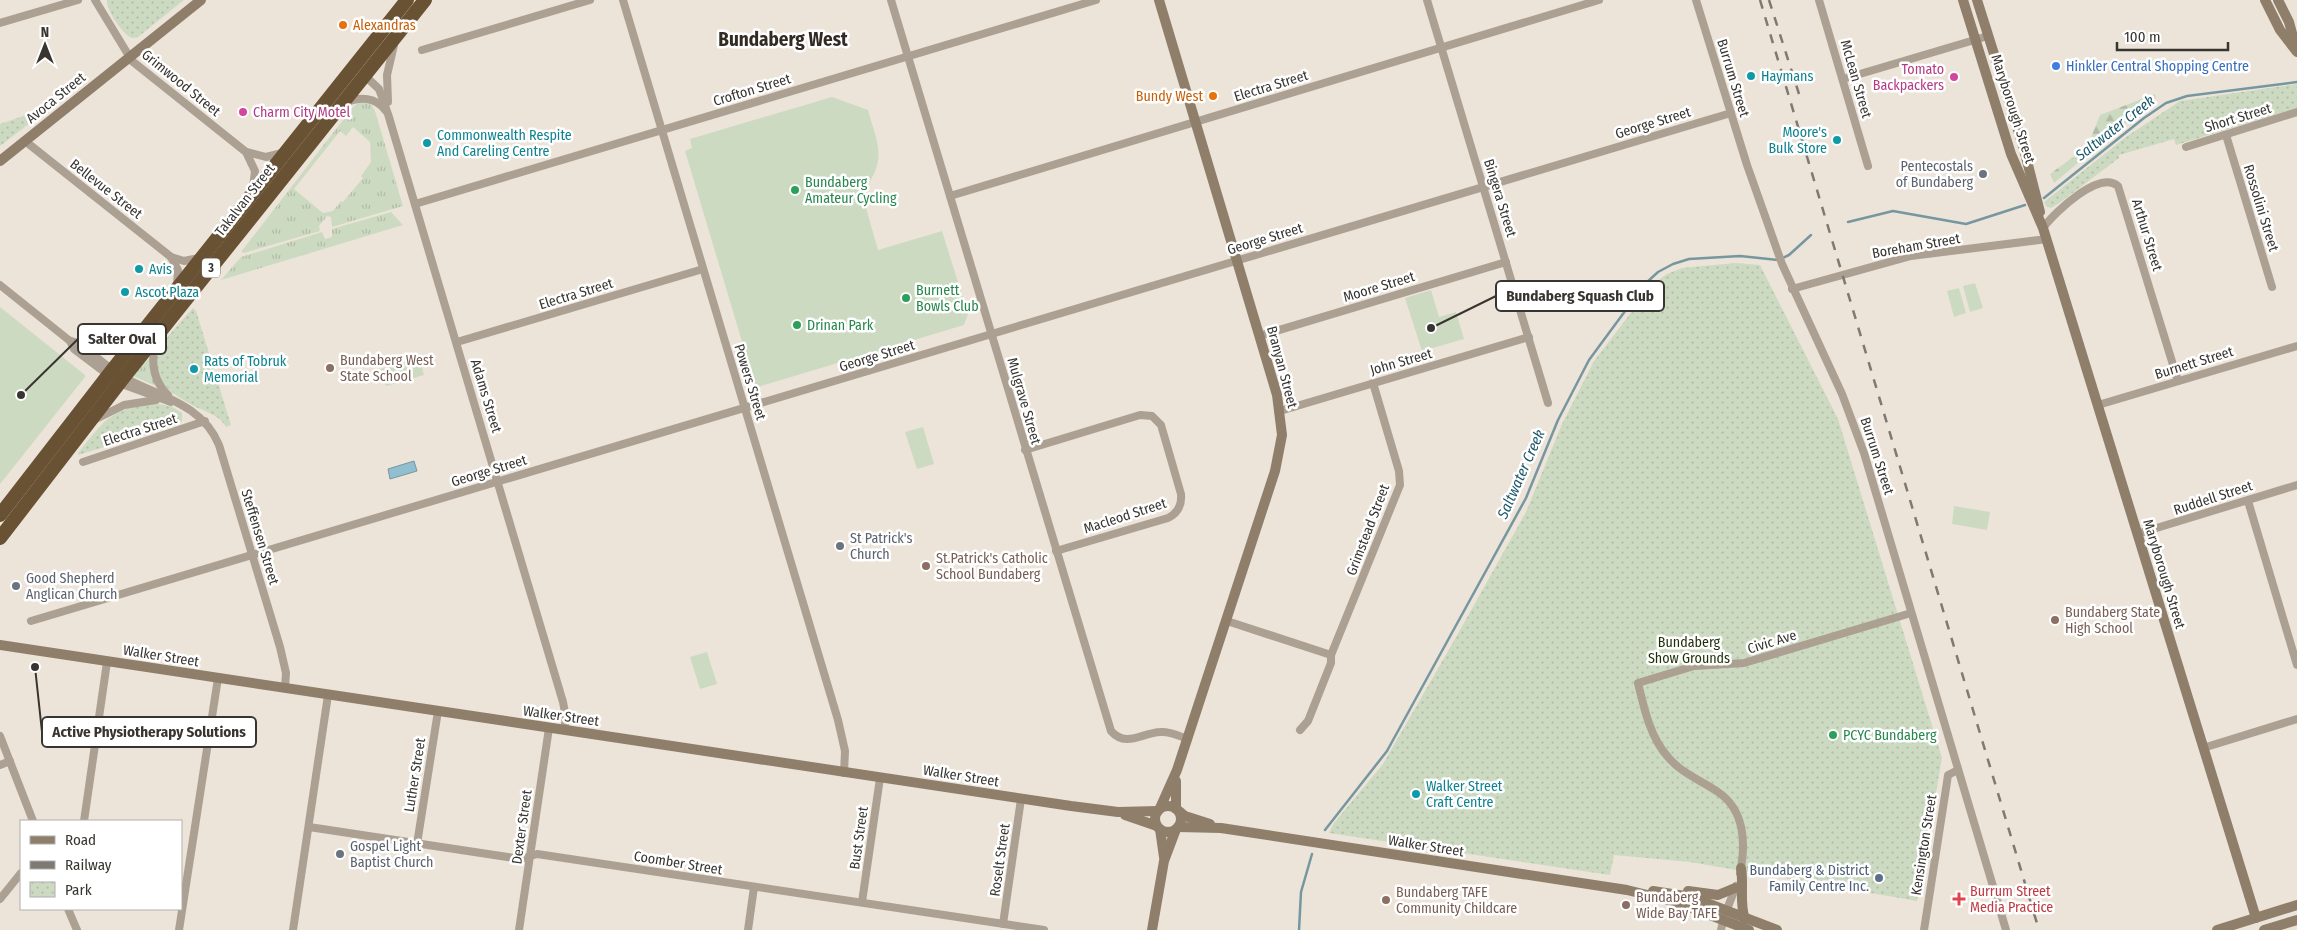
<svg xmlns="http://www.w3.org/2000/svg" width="2297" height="930" viewBox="0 0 2297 930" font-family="'Fira Sans Condensed',sans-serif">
  <defs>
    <pattern id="grass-tufts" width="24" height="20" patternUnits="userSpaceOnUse" patternTransform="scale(1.25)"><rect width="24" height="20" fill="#cddac2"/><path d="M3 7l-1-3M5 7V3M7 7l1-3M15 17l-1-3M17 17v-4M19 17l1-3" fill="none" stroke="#b1bca7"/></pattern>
    <pattern id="forest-firs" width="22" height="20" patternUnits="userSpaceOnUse" patternTransform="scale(1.25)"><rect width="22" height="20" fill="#cddac2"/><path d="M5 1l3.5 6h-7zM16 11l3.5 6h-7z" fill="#b1bca7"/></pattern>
    <pattern id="park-dots" width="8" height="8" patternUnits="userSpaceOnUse" patternTransform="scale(1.25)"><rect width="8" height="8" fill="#cddac2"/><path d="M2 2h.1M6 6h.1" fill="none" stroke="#b1bca7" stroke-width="1.8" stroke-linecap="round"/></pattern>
  </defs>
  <rect width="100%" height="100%" fill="#ece4d9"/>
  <g fill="url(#grass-tufts)" fill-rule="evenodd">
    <path d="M359,102L371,104L375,111L403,206L332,227L331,217L327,216L319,226L320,231L244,253L241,252L353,107ZM353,127L370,142L371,162L361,176L363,178L343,202L341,201L333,211L323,213L294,189L340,131L346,136Z"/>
    <polygon points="391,212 403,225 221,280 241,257 322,232 325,239 332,237 332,229"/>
    <polygon points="149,358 151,370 158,387 133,376"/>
  </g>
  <polygon fill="url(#forest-firs)" points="2155,94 2156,98 2054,183 2050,174 2087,147 2100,115"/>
  <g fill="url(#park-dots)">
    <path d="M107,0H184L138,37L132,38C123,35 106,10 107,0Z"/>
    <polygon points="2297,84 2297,108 2176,145 2174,139 2119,155 2119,158 2058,204 2051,208 2046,206 2044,202 2126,137 2180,101"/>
    <polygon points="29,114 34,120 0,146 0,124"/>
    <polygon points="1736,263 1760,265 1838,419 1942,758 1917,901 1690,862 1614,855 1610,875 1329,833 1334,823 1383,764 1455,639 1526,512 1562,424 1594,361 1653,284 1667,274 1682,268"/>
    <path d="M193,308L196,311L231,425L226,427C221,417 208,412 198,408C178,398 144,378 159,351C167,335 182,321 193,308Z"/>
    <path d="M152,403L171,406L182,413V421L177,425L78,455V453C104,421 110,409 152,403Z"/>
  </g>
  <g fill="#cddac2">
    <path d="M832,97L868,110C879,149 887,158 862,194L878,250L942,231L968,314L964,325L758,387L755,385L685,151L692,148L690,139Z"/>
    <polygon points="1975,283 1983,308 1970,312 1963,286"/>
    <polygon points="1959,288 1966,313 1954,317 1947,291"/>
    <polygon points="1431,290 1439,317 1456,312 1464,339 1422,351 1405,298"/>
    <polygon points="0,307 85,375 85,377 0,484"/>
    <polygon points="419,358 424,375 386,386 381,369"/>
    <polygon points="923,427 934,464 917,469 905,432"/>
    <polygon points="1954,506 1990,512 1987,530 1952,524"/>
    <polygon points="707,652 717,684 700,689 690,657"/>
  </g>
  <polygon fill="#91bfcf" stroke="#7696a0" points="414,461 417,471 390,479 388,469"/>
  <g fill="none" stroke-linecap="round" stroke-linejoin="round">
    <g stroke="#7696a0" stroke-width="2.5">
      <polyline points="2044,198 2144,118 2166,103 2187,96 2297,82"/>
      <polyline points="1848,222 1893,211 1966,224 2025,205"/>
      <polyline points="1325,830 1387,751 1526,498 1558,420 1589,360 1645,284 1658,272 1673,264 1689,259 1740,256 1778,260 1789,255 1811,235"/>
      <polyline points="1299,930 1301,892 1312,854"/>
    </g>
    <g stroke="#aca092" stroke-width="8">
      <polyline points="95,0 132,61 246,152 255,171 253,188"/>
      <polyline points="623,0 838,720 845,751 844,773"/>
      <path d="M891,0L1111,731C1126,748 1142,733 1160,732C1170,731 1179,736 1188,739"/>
      <polyline points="1427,0 1548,403"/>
      <polyline points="1696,0 1747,165 1782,264 1842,394 1864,453 2006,930"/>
      <polyline points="1819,0 1868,166"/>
      <polyline points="0,23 78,0"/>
      <polyline points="422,50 590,0"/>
      <polyline points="363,74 379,89 388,114 563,702 566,718 564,730"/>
      <polyline points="1843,79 1988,36"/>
      <polyline points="388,102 387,75 394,45"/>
      <path d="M345,103C360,96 376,97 386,111"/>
      <polyline points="2226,135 2272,287"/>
      <polyline points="25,141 171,257 184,261 199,258"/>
      <polyline points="2186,147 2297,112"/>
      <polyline points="247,152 266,157 282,153"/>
      <polyline points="950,196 1599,0"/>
      <polyline points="415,204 1096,0"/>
      <path d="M2043,228C2055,212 2099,170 2118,186L2178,381"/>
      <polyline points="171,257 178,270 177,286"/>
      <path d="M0,285L70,341L78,343C94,354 109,369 125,378C160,397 202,404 219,445L280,647L286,673L285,688"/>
      <polyline points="1792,289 1911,256 2047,239"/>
      <polyline points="1259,336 1506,262"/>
      <polyline points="70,341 74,349 119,383 171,402"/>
      <polyline points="457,342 703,269"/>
      <path d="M155,343C151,362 153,381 168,395"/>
      <polyline points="2098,405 2297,346"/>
      <polyline points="1280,411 1529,337"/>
      <polyline points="96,419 124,405 156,400"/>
      <path d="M1025,450L1140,415L1152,416L1161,425L1181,494C1182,505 1178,513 1168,518L1056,551"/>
      <polyline points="83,462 205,421"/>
      <polyline points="2248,501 2297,665"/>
      <polyline points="2137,534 2297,485"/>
      <polyline points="31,621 1731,113"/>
      <polyline points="1227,621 1331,655"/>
      <polyline points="1300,730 1308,721 1331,663 1331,655 1400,485 1399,471 1373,383"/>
      <polyline points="0,736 33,821"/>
      <polyline points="2203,748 2297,719"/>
      <polyline points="0,765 10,761"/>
      <polyline points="84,821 107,662"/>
      <polyline points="309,827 521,859 537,854 1044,930"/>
      <polyline points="417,844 438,711"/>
      <path d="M1740,873C1746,844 1745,810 1718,792C1701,780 1682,774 1668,757C1650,737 1644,708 1638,683L1694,666L1744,663L1911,613"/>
      <polyline points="0,899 21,873"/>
      <polyline points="862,902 880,778"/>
      <polyline points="68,909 77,930"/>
      <polyline points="1726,912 1736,886"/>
      <polyline points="1003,924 1021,799"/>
      <polyline points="179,930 218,678"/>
      <polyline points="293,930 328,695"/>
      <polyline points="519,930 549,728"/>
      <polyline points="748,930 754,887"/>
      <polyline points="1721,930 1723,921"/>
      <polyline points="1924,930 1947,782 1948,775 1958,770"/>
    </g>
    <g stroke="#8f7f6a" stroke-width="10">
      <polyline points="1159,0 1277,395 1282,435 1275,471 1177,770 1160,808"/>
      <polyline points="1963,0 2011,154 2043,228 2256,918"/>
      <polyline points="1977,0 2024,149 2040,212"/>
      <polyline points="2265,0 2280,30 2297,52"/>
      <polyline points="2278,0 2289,22 2296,48"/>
      <polyline points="0,161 201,0"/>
      <polyline points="0,645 1071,806 1118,812 1158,811"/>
      <polyline points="1176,781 1176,809"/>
      <circle cx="1168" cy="819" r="13"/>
      <polyline points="1179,811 1185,816 1210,824"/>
      <polyline points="1125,815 1157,826"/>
      <polyline points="1178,827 1221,828 1627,890 1676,902 1749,930"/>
      <polyline points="1160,829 1164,857"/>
      <path d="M1741,868C1744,885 1739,904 1745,919"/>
      <polyline points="1653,891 1691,897 1777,930"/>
      <polyline points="1688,891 1718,895 1735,888"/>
      <polyline points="1152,930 1164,861 1176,829"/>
      <polyline points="2217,930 2297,905"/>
      <polyline points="2264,930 2297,920"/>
    </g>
    <g stroke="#695234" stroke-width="14">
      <polyline points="0,515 113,369 407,0"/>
      <polyline points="0,538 124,377 425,0"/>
    </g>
    <g stroke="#7e7972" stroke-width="2.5" stroke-dasharray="9 9" stroke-linecap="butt">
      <polyline points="1760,0 2039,930"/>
      <polyline points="1769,0 1799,94"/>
    </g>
  </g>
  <g fill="#e8710a" stroke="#fff" stroke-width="2">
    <circle cx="343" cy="25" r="5"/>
    <circle cx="1213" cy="96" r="5"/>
  </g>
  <circle fill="#3f7fe0" stroke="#fff" stroke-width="2" cx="2056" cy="66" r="5"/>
  <g fill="#0f9aa8" stroke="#fff" stroke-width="2">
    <circle cx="1751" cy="76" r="5"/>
    <circle cx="1837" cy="140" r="5"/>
    <circle cx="427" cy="143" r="5"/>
    <circle cx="139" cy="269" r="5"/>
    <circle cx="125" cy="292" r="5"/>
    <circle cx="194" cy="369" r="5"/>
    <circle cx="1416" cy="794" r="5"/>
  </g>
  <g fill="#d1479c" stroke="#fff" stroke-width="2">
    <circle cx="1954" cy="77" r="5"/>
    <circle cx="243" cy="112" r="5"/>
  </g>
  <g fill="#6b7280" stroke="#fff" stroke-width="2">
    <circle cx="1983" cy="174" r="5"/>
    <circle cx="840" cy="546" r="5"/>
    <circle cx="16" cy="586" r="5"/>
    <circle cx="340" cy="854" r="5"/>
  </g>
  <g fill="#2e9e5b" stroke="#fff" stroke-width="2">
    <circle cx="795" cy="190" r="5"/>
    <circle cx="906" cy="298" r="5"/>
    <circle cx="797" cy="325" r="5"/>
    <circle cx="1833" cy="735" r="5"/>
  </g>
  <g fill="#8d6e63" stroke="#fff" stroke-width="2">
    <circle cx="330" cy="368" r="5"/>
    <circle cx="926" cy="566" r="5"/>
    <circle cx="2055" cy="620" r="5"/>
    <circle cx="1386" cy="900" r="5"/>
    <circle cx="1626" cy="905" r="5"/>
  </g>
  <circle fill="#5c6f8a" stroke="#fff" stroke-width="2" cx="1879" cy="878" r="5"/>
  <path fill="#e0444e" stroke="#fff" stroke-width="2" d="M1956.5 891.5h5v5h5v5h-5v5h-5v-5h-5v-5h5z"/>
  <g text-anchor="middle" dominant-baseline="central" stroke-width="5" stroke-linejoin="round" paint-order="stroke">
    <rect fill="#fff" stroke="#74726f" stroke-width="1" x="202" y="258.5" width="18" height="19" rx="4"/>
    <g font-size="12" font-weight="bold" fill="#383531">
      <text x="211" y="268">3</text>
    </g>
    <g font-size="14" fill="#c56008" stroke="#fff" text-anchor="start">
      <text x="353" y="25">Alexandras</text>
      <text x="1203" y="96" text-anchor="end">Bundy West</text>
    </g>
    <g font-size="14" fill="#366cbe" stroke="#fff" text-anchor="start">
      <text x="2066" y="66">Hinkler Central Shopping Centre</text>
    </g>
    <g font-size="14" fill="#b23c85" stroke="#fff" text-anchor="end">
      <text x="1944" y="69">Tomato<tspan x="1944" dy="16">Backpackers</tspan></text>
      <text x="253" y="112" text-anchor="start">Charm City Motel</text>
    </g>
    <g font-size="14" fill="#0d838f" stroke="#fff" text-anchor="start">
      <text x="1761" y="76">Haymans</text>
      <text x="1827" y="132" text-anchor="end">Moore's<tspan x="1827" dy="16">Bulk Store</tspan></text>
      <text x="437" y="135">Commonwealth Respite<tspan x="437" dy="16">And Careling Centre</tspan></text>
      <text x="149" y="269">Avis</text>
      <text x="135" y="292">Ascot Plaza</text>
      <text x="204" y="361">Rats of Tobruk<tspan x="204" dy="16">Memorial</tspan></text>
      <text x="1426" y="786">Walker Street<tspan x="1426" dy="16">Craft Centre</tspan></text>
    </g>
    <g font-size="14" fill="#383531" stroke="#fff">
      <text transform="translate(1733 78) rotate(73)">Burrum Street</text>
      <text transform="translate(1856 79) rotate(74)">McLean Street</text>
      <text transform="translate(181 83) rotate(39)">Grimwood Street</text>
      <text transform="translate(1271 86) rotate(-17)">Electra Street</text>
      <text transform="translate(752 90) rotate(-17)">Crofton Street</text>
      <text transform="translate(56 98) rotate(-39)">Avoca Street</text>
      <text transform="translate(2013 109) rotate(72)">Maryborough Street</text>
      <text transform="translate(2238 118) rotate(-17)">Short Street</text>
      <text transform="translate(1653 123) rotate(-17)">George Street</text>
      <text transform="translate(106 189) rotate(38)">Bellevue Street</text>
      <text transform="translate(1500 198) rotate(73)">Bingera Street</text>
      <text transform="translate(245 200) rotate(-52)">Takalvan Street</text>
      <text transform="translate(2261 208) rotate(73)">Rossolini Street</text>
      <text transform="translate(2147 235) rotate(73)">Arthur Street</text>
      <text transform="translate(1265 239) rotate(-17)">George Street</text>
      <text transform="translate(1916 246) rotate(-10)">Boreham Street</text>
      <text transform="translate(1379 287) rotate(-17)">Moore Street</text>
      <text transform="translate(576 294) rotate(-17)">Electra Street</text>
      <text transform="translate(877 356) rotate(-17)">George Street</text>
      <text transform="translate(1401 362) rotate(-16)">John Street</text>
      <text transform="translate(2194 363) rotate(-17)">Burnett Street</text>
      <text transform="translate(1282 367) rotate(75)">Branyan Street</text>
      <text transform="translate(750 382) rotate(73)">Powers Street</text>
      <text transform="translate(486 396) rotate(73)">Adams Street</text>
      <text transform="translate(1024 401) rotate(74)">Mulgrave Street</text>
      <text transform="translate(140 430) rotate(-18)">Electra Street</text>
      <text transform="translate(1877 456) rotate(72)">Burrum Street</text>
      <text transform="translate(489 471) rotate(-17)">George Street</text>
      <text transform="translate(2213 498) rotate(-18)">Ruddell Street</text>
      <text transform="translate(1125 516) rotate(-18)">Macleod Street</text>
      <text transform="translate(1368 530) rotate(-69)">Grimstead Street</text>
      <text transform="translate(260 537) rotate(73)">Steffensen Street</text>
      <text transform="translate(2164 574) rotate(73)">Maryborough Street</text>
      <text transform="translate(1772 642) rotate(-17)">Civic Ave</text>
      <text transform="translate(161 656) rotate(9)">Walker Street</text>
      <text transform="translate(561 716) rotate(8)">Walker Street</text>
      <text transform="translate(415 775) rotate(-81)">Luther Street</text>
      <text transform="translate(961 776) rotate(9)">Walker Street</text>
      <text transform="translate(522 827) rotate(-82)">Dexter Street</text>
      <text transform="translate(859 838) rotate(-82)">Bust Street</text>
      <text transform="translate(1924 845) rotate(-81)">Kensington Street</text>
      <text transform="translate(1426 846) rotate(9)">Walker Street</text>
      <text transform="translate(1000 860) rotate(-82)">Roselt Street</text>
      <text transform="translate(678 863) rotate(9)">Coomber Street</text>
    </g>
    <g font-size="14" fill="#5b616d" stroke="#fff" text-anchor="start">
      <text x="1973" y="166" text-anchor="end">Pentecostals<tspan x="1973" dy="16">of Bundaberg</tspan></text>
      <text x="850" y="538">St Patrick's<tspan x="850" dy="16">Church</tspan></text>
      <text x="26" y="578">Good Shepherd<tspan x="26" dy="16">Anglican Church</tspan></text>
      <text x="350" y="846">Gospel Light<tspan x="350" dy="16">Baptist Church</tspan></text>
    </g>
    <g font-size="14" fill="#27864d" stroke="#fff" text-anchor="start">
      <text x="805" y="182">Bundaberg<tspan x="805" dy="16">Amateur Cycling</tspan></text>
      <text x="916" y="290">Burnett<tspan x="916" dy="16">Bowls Club</tspan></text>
      <text x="807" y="325">Drinan Park</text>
      <text x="1843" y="735">PCYC Bundaberg</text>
    </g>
    <g font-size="14" fill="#785e54" stroke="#fff" text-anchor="start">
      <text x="340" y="360">Bundaberg West<tspan x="340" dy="16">State School</tspan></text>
      <text x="936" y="558">St.Patrick's Catholic<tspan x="936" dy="16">School Bundaberg</tspan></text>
      <text x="2065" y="612">Bundaberg State<tspan x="2065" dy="16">High School</tspan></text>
      <text x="1396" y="892">Bundaberg TAFE<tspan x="1396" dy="16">Community Childcare</tspan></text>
      <text x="1636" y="897">Bundaberg<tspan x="1636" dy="16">Wide Bay TAFE</tspan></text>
    </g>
    <g font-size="14" fill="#1e3008" stroke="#fff">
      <text x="1689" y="642">Bundaberg<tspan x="1689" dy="16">Show Grounds</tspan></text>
    </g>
    <g font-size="14" fill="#4e5e75" stroke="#fff" text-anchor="end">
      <text x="1869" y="870">Bundaberg &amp; District<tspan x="1869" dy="16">Family Centre Inc.</tspan></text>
    </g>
    <g font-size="14" fill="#be3a42" stroke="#fff" text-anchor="start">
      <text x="1970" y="891">Burrum Street<tspan x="1970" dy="16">Media Practice</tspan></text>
    </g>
    <g font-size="15" font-style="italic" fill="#1c586a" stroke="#fff">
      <text transform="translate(2115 128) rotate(-38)">Saltwater Creek</text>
      <text transform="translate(1521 474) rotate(-66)">Saltwater Creek</text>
    </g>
    <g font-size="19" font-weight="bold" fill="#312b23" stroke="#fff">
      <text x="783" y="39">Bundaberg West</text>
    </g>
  </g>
  <path fill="none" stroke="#383531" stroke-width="2" d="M1431 328L1496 296M21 395L78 339M35 667L42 732"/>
  <g fill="#383531" stroke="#fff" stroke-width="2">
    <circle cx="1431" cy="328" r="5"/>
    <circle cx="21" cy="395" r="5"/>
    <circle cx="35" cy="667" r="5"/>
  </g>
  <g fill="#fff" stroke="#383531" stroke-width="2">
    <rect x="1496" y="281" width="168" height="30" rx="5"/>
    <rect x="78" y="324" width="88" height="30" rx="5"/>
    <rect x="42" y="717" width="214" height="30" rx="5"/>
  </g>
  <g font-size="15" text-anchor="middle" font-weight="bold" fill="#383531">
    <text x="1580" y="301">Bundaberg Squash Club</text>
    <text x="122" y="344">Salter Oval</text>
    <text x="149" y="737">Active Physiotherapy Solutions</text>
  </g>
  <rect x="20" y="820" width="162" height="90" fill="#ffffff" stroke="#afaead"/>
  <rect x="30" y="836" width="25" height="8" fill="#8f7f6a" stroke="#afaead"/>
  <text x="65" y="845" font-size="15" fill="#383531">Road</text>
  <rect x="30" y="861" width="25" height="8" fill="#7e7972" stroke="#afaead"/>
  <text x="65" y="870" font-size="15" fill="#383531">Railway</text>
  <rect x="30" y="882" width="25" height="15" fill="url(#park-dots)" stroke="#afaead"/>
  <text x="65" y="895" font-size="15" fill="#383531">Park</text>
  <g transform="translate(45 45)" stroke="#ffffff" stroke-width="4" paint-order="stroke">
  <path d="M0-4L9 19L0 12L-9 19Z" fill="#383531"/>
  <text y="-8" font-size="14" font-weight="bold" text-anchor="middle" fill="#383531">N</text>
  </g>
  <path d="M2117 42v8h111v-8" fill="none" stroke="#383531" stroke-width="2.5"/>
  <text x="2124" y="42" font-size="15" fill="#383531" stroke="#ffffff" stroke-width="4" paint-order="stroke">100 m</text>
</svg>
